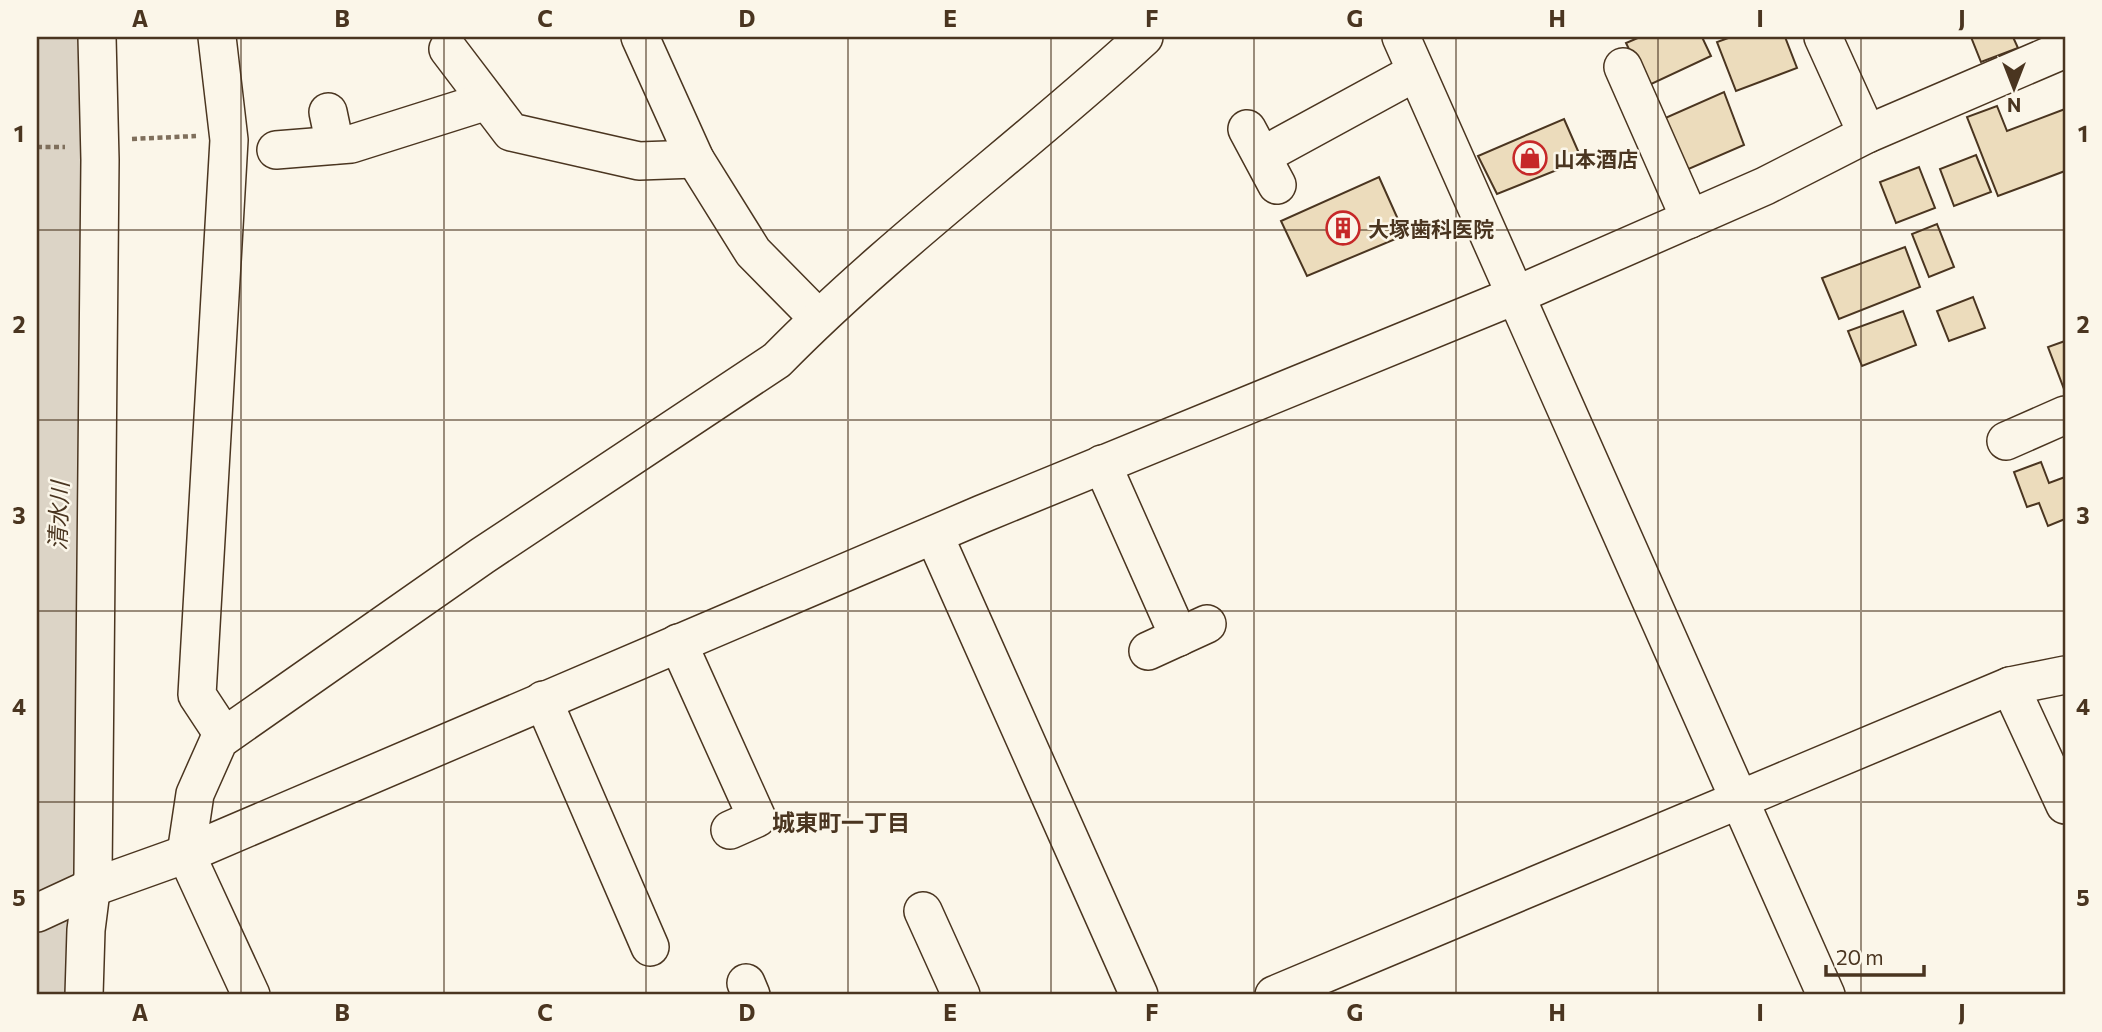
<svg xmlns="http://www.w3.org/2000/svg" width="2102" height="1032" viewBox="0 0 2102 1032" font-family="Commissioner,'Noto Sans JP',sans-serif">
  <rect width="100%" height="100%" fill="#fbf6e9"/>
  <g fill="none" stroke-linecap="round" stroke-linejoin="round">
    <polyline stroke="#dcd4c6" stroke-width="58" points="45,995 65,284 50,37"/>
  </g>
  <g fill="#ecdcbc" stroke="#4a3520" stroke-width="2">
    <polygon points="1640,37 1702,37 1711,56 1647,86 1626,43"/>
    <polygon points="1731,37 1785,37 1797,68 1736,91 1717,42"/>
    <polygon points="1971,37 2013,37 2018,48 1981,62"/>
    <polygon points="1724,92 1744,145 1684,171 1663,119"/>
    <polygon points="1997,106 2007,131 2065,109 2065,171 1998,196 1967,117"/>
    <polygon points="1564,119 1582,160 1497,194 1478,156"/>
    <polygon points="1976,155 1991,192 1954,206 1940,169"/>
    <polygon points="1919,167 1935,208 1896,223 1880,182"/>
    <polygon points="1379,177 1405,235 1307,276 1281,221"/>
    <polygon points="1937,224 1954,267 1929,277 1912,234"/>
    <polygon points="1905,247 1920,287 1839,319 1822,278"/>
    <polygon points="1973,297 1985,328 1949,341 1937,311"/>
    <polygon points="1903,311 1916,345 1862,366 1848,331"/>
    <polygon points="2065,341 2065,389 2064,389 2048,347"/>
    <polygon points="2041,462 2049,483 2065,477 2065,519 2048,526 2039,503 2027,507 2014,472"/>
  </g>
  <g fill="none" stroke-linecap="round" stroke-linejoin="round">
    <defs>
      <g id="minor">
        <polyline points="217,37 229,140 197,695 224,736"/>
        <polyline points="640,37 695,159 753,252 818,318"/>
        <polyline points="1401,37 1826,995"/>
        <polyline points="1823,37 1867,134"/>
        <polyline points="448,49 511,132 639,161 695,159"/>
        <polyline points="1623,67 1690,219"/>
        <polyline points="328,112 335,145"/>
        <polyline points="1247,129 1277,185"/>
        <polyline points="276,150 351,144 487,101"/>
        <polyline points="1262,156 1416,72"/>
        <polyline points="2006,441 2065,415"/>
        <polyline points="1102,464 1179,637"/>
        <polyline points="934,535 1139,995"/>
        <polyline points="678,643 757,818 730,830"/>
        <polyline points="1148,651 1207,624"/>
        <polyline points="2010,686 2065,805"/>
        <polyline points="543,700 650,947"/>
        <polyline points="923,911 961,995"/>
        <polyline points="37,913 91,888 186,854 982,514 1514,296 1765,186 1867,134 2065,49"/>
        <polyline points="746,983 751,995"/>
        <polyline points="84,995 86,930 93,875 100,160 97,37"/>
        <path d="M251,995L186,854L195,794L219,740L482,556L777,360C891,244 1024,147 1144,37"/>
        <polyline points="1274,995 2010,686 2065,675"/>
      </g>
    </defs>
    <use href="#minor" stroke="#4a3520" stroke-width="40"/>
    <g stroke="#7f6f5c" stroke-width="4.5" stroke-dasharray="5 3.5" stroke-linecap="butt">
      <polyline points="132,139 196,136"/>
      <polyline points="37,147 65,147"/>
    </g>
    <use href="#minor" stroke="#fbf6e9" stroke-width="37"/>
  </g>
  <path fill="none" stroke="#4a3520" stroke-width="2" stroke-opacity="0.55" d="M241,37V995M444,37V995M646,37V995M848,37V995M1051,37V995M1254,37V995M1456,37V995M1658,37V995M1861,37V995M37,230H2065M37,420H2065M37,611H2065M37,802H2065"/>
  <defs>
    <symbol id="shop-ring" viewBox="-11 -11 22 22"><circle r="9.5" fill="#fbf6e9" stroke="#c62828" stroke-width="1.5"/><path d="M-5-2.5h2.3a2.7 3.5 0 0 1 5.4 0H5L5.5 6h-11ZM-1.5-2.5h3a1.5 2.3 0 0 0-3 0Z" fill="#c62828"/></symbol>
    <symbol id="building-ring" viewBox="-11 -11 22 22"><circle r="9.5" fill="#fbf6e9" stroke="#c62828" stroke-width="1.5"/><path d="M-4-6H4V6H1V3H-1V6H-4ZM-2.5-4.3h1.7v1.8h-1.7ZM.8-4.3h1.7v1.8H.8ZM-2.5-1h1.7V.8h-1.7ZM.8-1h1.7V.8H.8Z" fill="#c62828"/></symbol>
  </defs>
  <g fill-rule="evenodd">
    <use href="#shop-ring" x="1511" y="139" width="38" height="38"/>
    <use href="#building-ring" x="1324" y="209" width="38" height="38"/>
  </g>
  <g text-anchor="middle" dominant-baseline="central" stroke-width="5" stroke-linejoin="round" paint-order="stroke">
    <g font-size="21" font-weight="bold" fill="#4a3520" stroke="#fbf6e9" text-anchor="start">
      <text x="1554" y="158">山本酒店</text>
      <text x="1368" y="228">大塚歯科医院</text>
    </g>
    <g font-size="23" font-style="italic" fill="#4a3520" stroke="#fbf6e9">
      <text transform="translate(58 516) rotate(-88)">清水川</text>
    </g>
    <g font-size="23" font-weight="bold" fill="#4a3520" stroke="#fbf6e9">
      <text x="841" y="822">城東町一丁目</text>
    </g>
  </g>
  <rect width="2102" height="1032" fill="none" stroke="#fbf6e9" stroke-width="77"/>
  <g transform="translate(2014 88) rotate(180)" stroke="#fbf6e9" stroke-width="5" paint-order="stroke">
  <path d="M0-5L12 26L0 18L-12 26Z" fill="#4a3520"/>
  <text y="-10" font-size="19" font-weight="bold" text-anchor="middle" fill="#4a3520">N</text>
  </g>
  <path d="M1826 965v10h98v-10" fill="none" stroke="#4a3520" stroke-width="3.5"/>
  <text x="1836" y="965" font-size="21" fill="#4a3520" stroke="#fbf6e9" stroke-width="5" paint-order="stroke">20 m</text>
  <rect x="38" y="38" width="2026" height="955" fill="none" stroke="#4a3520" stroke-width="2.5"/>
  <g font-size="23" text-anchor="middle" font-weight="bold" fill="#4a3520">
    <text x="140" y="27">A</text>
    <text x="342" y="27">B</text>
    <text x="545" y="27">C</text>
    <text x="747" y="27">D</text>
    <text x="950" y="27">E</text>
    <text x="1152" y="27">F</text>
    <text x="1355" y="27">G</text>
    <text x="1557" y="27">H</text>
    <text x="1760" y="27">I</text>
    <text x="1962" y="27">J</text>
    <text x="19" y="142">1</text>
    <text x="2083" y="142">1</text>
    <text x="19" y="333">2</text>
    <text x="2083" y="333">2</text>
    <text x="19" y="524">3</text>
    <text x="2083" y="524">3</text>
    <text x="19" y="715">4</text>
    <text x="2083" y="715">4</text>
    <text x="19" y="906">5</text>
    <text x="2083" y="906">5</text>
    <text x="140" y="1021">A</text>
    <text x="342" y="1021">B</text>
    <text x="545" y="1021">C</text>
    <text x="747" y="1021">D</text>
    <text x="950" y="1021">E</text>
    <text x="1152" y="1021">F</text>
    <text x="1355" y="1021">G</text>
    <text x="1557" y="1021">H</text>
    <text x="1760" y="1021">I</text>
    <text x="1962" y="1021">J</text>
  </g>
</svg>
